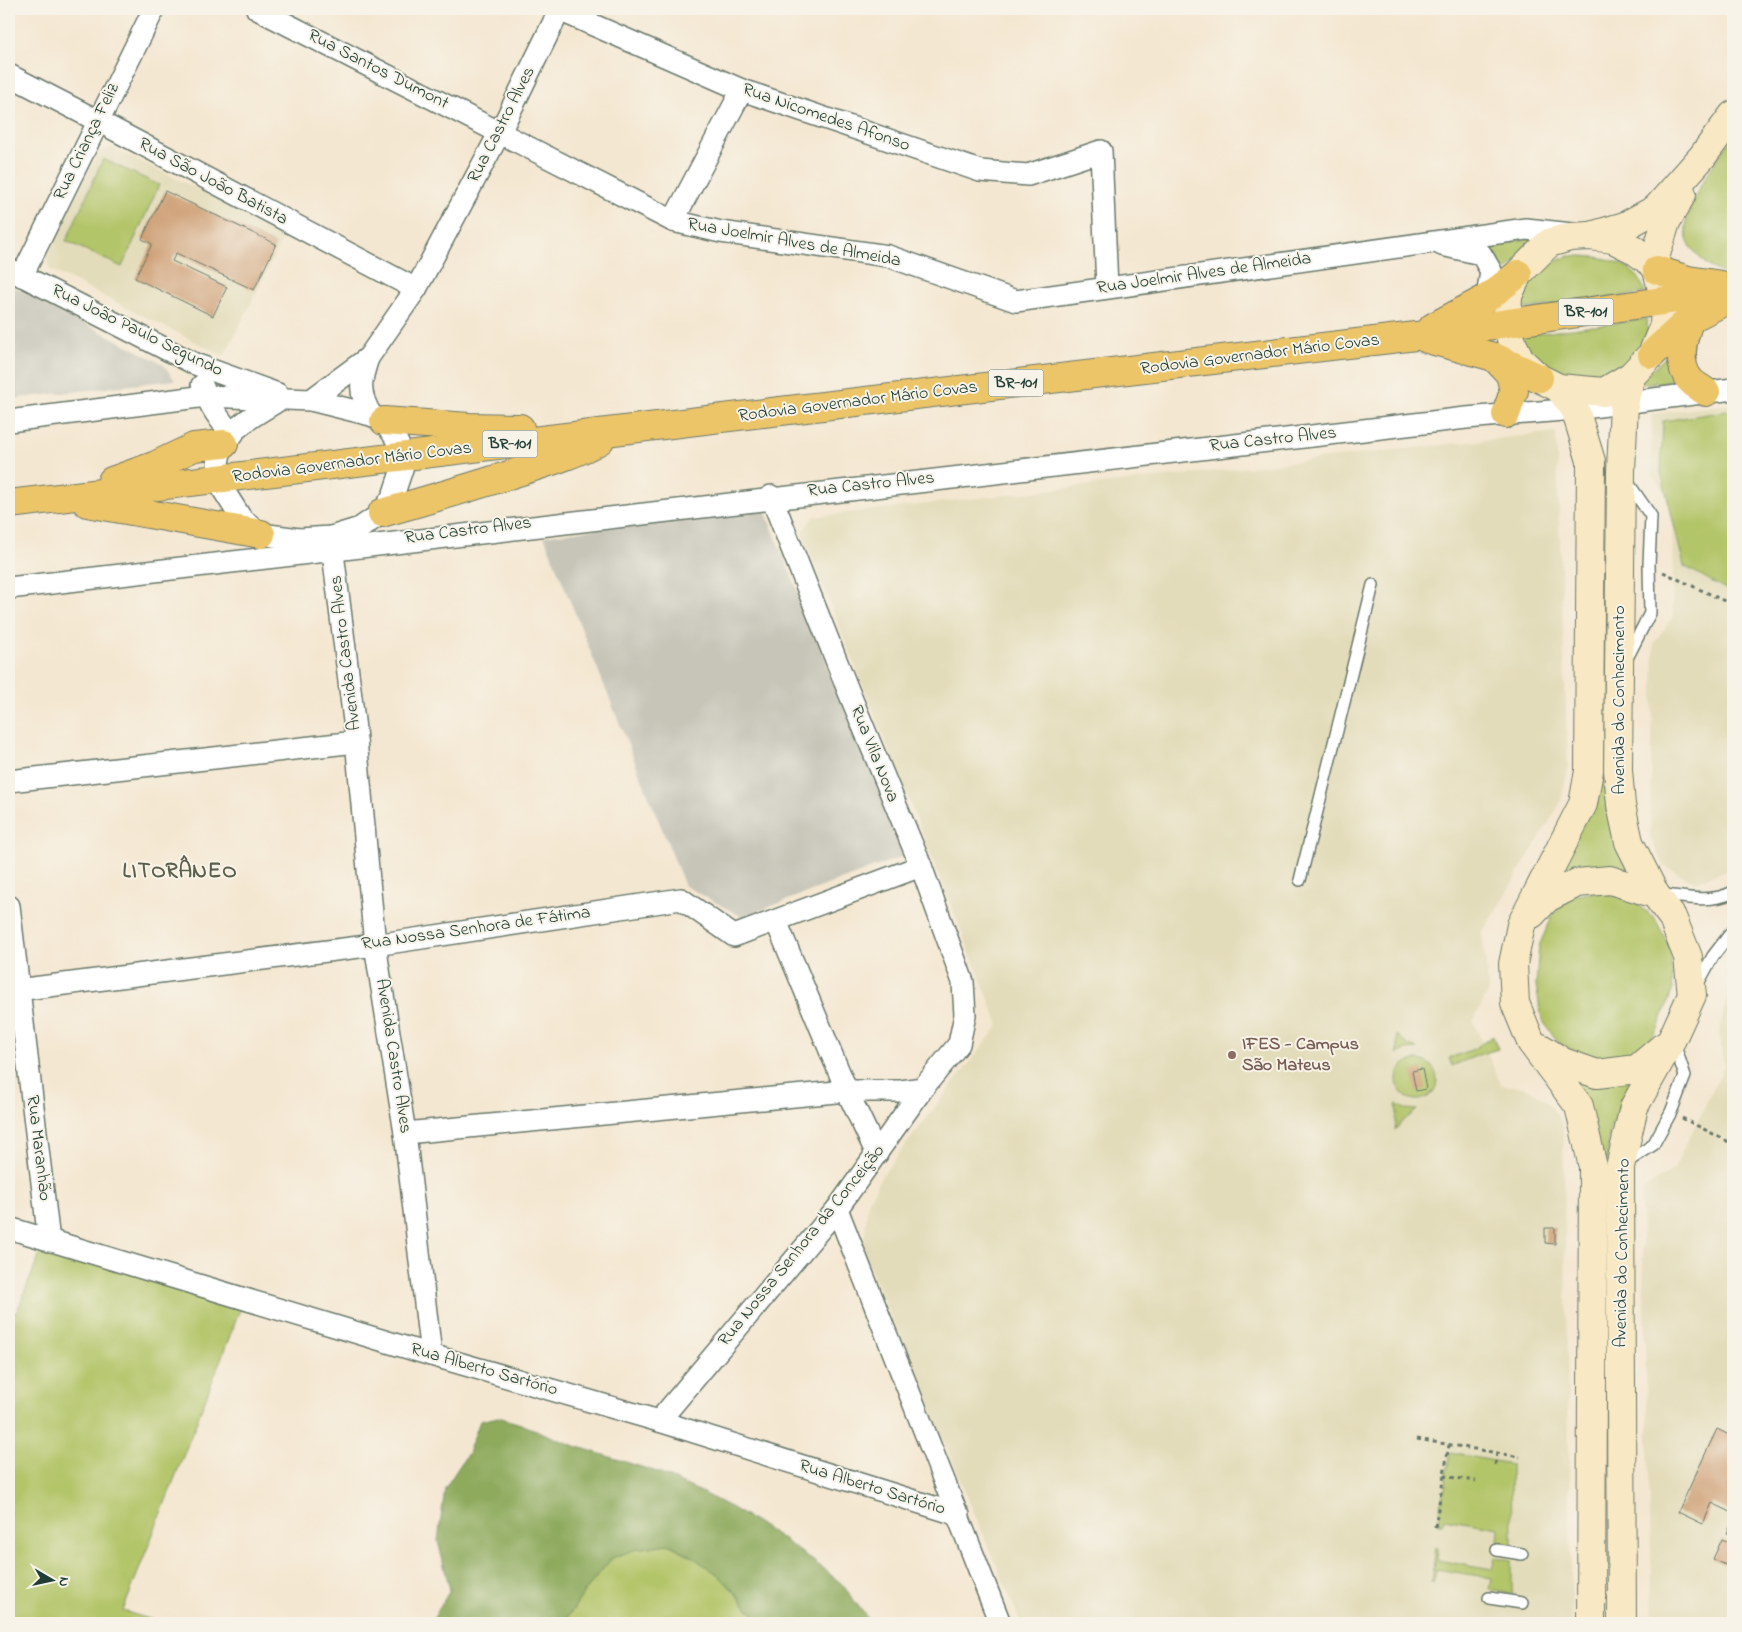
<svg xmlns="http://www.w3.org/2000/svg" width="1742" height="1632" viewBox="0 0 1742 1632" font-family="'Indie Flower',sans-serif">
  <rect width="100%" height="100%" fill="#f7f3e8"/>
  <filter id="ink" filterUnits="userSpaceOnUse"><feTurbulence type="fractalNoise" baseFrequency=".02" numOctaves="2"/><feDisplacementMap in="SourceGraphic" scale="10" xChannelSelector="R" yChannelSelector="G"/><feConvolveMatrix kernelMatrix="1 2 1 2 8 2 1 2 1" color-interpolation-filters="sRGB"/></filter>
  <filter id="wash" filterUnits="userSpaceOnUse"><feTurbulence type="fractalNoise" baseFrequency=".0096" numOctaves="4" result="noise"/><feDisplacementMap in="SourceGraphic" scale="20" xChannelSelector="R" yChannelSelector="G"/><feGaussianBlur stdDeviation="1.12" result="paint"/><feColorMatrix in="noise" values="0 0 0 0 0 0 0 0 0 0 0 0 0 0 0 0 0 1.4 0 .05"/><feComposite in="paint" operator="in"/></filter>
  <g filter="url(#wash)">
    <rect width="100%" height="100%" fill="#f4e7d1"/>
    <g fill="#e3dcba">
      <polygon points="112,147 286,233 224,356 49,269 46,255 98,153"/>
      <polygon points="1733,404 1733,882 1726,870 1696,882 1664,866 1650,838 1654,643 1673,617 1672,499 1652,475 1651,414"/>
      <polygon points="1556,432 1568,768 1561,802 1482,933 1489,991 1473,1021 1501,1085 1525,1087 1546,1100 1563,1124 1572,1623 1021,1623 863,1252 868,1202 883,1174 999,1025 802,533 813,517"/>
      <polygon points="1733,978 1733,1623 1653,1623 1641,1191 1674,1169 1724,1067 1719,1034 1730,982"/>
    </g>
    <g fill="#c6c5b8">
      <polygon points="9,284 163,364 175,380 9,399"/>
      <polygon points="763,506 906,855 743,917 685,886 544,536"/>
    </g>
    <g fill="#b3c569" stroke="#69814e">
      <path d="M1733,137V273C1721,275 1708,267 1700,258C1695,252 1689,246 1687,239C1679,209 1716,161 1733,137Z"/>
      <polygon points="103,159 159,185 122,267 66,241"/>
      <polygon points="1544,237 1499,277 1498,258 1486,244"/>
      <path d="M1568,256C1593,256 1618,256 1637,276C1641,280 1643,288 1645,293L1516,310L1523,283L1545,266Z"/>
      <polygon points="1647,319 1648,335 1635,358 1609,373 1581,378 1554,372 1530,357 1518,336"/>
      <polygon points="1671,352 1684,381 1637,384"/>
      <polygon points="1733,410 1733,593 1684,566 1661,472 1663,421"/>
      <polygon points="1602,766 1608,812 1630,873 1553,887"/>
      <polygon points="1601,891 1635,902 1655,918 1670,948 1673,989 1658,1029 1640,1054 1612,1060 1584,1057 1558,1042 1542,1020 1536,985 1539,946 1552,916 1571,896"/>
      <polygon points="1397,1035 1409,1046 1417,1049 1406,1050 1397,1054"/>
      <polygon points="1493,1036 1498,1049 1478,1055 1452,1066 1449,1058 1474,1049"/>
      <circle cx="1417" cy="1080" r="20"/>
      <polygon points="1566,1074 1640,1076 1624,1098 1610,1129 1603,1198"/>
      <polygon points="1396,1104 1405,1109 1417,1110 1402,1122 1395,1130 1397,1112"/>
      <polygon points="47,1236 247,1292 123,1611 163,1623 9,1623 9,1316 17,1311"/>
      <polygon points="1450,1453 1511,1464 1512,1544 1498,1542 1499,1528 1444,1519 1442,1524 1438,1524"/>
      <path d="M668,1544C685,1553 704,1562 718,1575C734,1590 746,1607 760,1623H564L585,1591L612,1558L636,1549Z"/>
      <polygon points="1436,1548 1438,1548 1437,1560 1492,1570 1495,1557 1512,1560 1512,1594 1490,1590 1492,1578 1436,1569 1433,1582 1431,1582"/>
    </g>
    <polygon fill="#8eaa5d" stroke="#567448" points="498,1417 521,1424 572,1445 654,1471 701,1492 732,1508 775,1534 812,1560 842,1584 871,1623 760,1623 737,1594 717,1574 687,1553 668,1544 636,1549 612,1558 585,1591 564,1623 431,1623 450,1590 438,1541 445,1488 468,1453 480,1421"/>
    <g id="blocks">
      <g fill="#cd9d72">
        <polygon points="165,191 276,244 254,290 176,253 172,261 227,287 213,316 135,278 152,244 142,239"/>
        <polygon points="1422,1069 1426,1089 1416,1091 1412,1071"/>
        <polygon points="1545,1228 1555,1228 1555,1244 1545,1243"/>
        <polygon points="1717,1429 1733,1437 1733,1453 1730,1459 1733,1461 1733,1513 1712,1503 1703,1524 1678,1512"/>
        <polygon points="1733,1521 1733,1536 1727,1533"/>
        <polygon points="1722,1539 1733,1544 1733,1564 1732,1568 1713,1559"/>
      </g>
    </g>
  </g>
  <g filter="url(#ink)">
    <use href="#blocks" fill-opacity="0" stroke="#6a786b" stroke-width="1"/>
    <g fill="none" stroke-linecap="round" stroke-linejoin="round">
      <defs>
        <g id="service">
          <polyline points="1626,480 1651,516 1649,565 1650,613 1626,660"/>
          <polyline points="1300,880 1373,585"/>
          <path d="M1659,894C1683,897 1711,904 1733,892"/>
          <polyline points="1696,987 1713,956 1733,930"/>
          <polyline points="1624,1164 1653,1145 1671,1112 1685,1076 1674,1043"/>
          <polyline points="1497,1550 1522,1554"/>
          <polyline points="1489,1598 1522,1603"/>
        </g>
        <g id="minor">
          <polyline points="257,9 673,221 721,232 888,256 1016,301 1526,229 1572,234"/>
          <polyline points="559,10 742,90 980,171 1028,175 1101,151 1107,287"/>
          <polyline points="9,75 98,121 416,289"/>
          <polyline points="673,221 742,90"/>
          <polyline points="1442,245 1481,254 1491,271 1487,298"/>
          <polyline points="9,269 195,364 278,394"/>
          <polyline points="22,276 154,9"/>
          <path d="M368,358C360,382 358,392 371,415"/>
          <path d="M202,385C209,404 218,420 233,434"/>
          <polyline points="311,400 368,358 416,289 500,132 560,9"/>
          <path d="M9,421L206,396L311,400L371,415L384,421L395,437L404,457L402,469L393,496L382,513L360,528L331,537L299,539L261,534L241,518L224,491L218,463C219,457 221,449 224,444C235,424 261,412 279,400"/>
          <polyline points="331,537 355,729 375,945 405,1133 431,1355"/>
          <path d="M9,588C494,527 980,473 1466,418L1575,409L1733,389"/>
          <polyline points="9,781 356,742"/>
          <polyline points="9,906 49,1241"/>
          <polyline points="776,921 847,1091 877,1154"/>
          <polyline points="9,991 375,945 681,899 734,936 921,866"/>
          <polyline points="405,1133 847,1091 901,1091 923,1088"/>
          <polyline points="837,1209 1000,1623"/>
          <polyline points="9,1228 431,1355 659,1421 959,1515"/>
          <polyline points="659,1421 837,1209 923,1088 959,1044 965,1015 963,982 921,866 848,690 771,496"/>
        </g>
        <g id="secondary">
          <polygon points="1590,236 1613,239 1633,249 1653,264 1657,270 1665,301 1664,325 1652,354 1631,376 1604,392 1559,388 1539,378 1521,361 1512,343 1507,323 1508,296 1518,274 1549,243 1570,237"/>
          <polyline points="1591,236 1625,226 1656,209 1702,157 1733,115"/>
          <polyline points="1653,264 1666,222 1682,194"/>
          <polyline points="1559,388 1575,409 1591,461 1589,771 1583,804 1521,925 1513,964 1515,1003 1531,1042 1579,1106 1593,1167 1591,1623"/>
          <polyline points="1532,914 1547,898 1577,883 1610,880 1655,894"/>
          <polyline points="1541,1048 1563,1062 1597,1074 1637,1069 1663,1047"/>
          <polyline points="1622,1623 1620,1167 1634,1107 1672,1039 1692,995 1688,957 1672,917 1655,894 1629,842 1621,805 1618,770 1621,471 1624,403 1631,376"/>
        </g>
        <g id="trunk">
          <polyline points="1657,270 1688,280 1722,285"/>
          <path d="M1690,319C1683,337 1676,364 1690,380C1694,385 1701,388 1706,392"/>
          <polyline points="1433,327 1487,298 1518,274"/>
          <polyline points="1427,339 1494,357 1539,378"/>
          <polyline points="1652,354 1690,319 1729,299"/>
          <polyline points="1494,357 1510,374 1514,391 1506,414"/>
          <polyline points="384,421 469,427 520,428"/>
          <polyline points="112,481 154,466 194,447 224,444"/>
          <polyline points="87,503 261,534"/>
          <polyline points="9,504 772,412 1416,336 1733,291"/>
          <path d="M382,513C427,500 473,487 518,472C546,463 574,455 600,440"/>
        </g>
      </defs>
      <use href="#service" stroke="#6a786b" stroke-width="14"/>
      <use href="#minor" stroke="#6a786b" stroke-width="24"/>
      <use href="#secondary" stroke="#6a786b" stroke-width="30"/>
      <use href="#trunk" stroke="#6a786b" stroke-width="30"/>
      <g stroke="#6a786b" stroke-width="3" stroke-dasharray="4 4" stroke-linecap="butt">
        <polyline points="1663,572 1733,605"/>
        <polyline points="1682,1118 1733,1144"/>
        <polyline points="1417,1439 1520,1457"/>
        <polyline points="1495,1465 1497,1453"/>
        <polyline points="1443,1476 1476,1481"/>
        <polyline points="1435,1527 1449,1445"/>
      </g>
      <use href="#service" stroke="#fff" stroke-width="11"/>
      <use href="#minor" stroke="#fff" stroke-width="21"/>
      <use href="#secondary" stroke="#f8e8c3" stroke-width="28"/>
      <use href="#trunk" stroke="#edc569" stroke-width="28"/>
    </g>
  </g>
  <circle fill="#8d6e63" stroke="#f7f3e8" stroke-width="2" cx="1232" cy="1055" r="5"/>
  <g text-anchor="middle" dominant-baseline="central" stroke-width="4" stroke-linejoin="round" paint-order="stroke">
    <g fill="#f7f3e8" stroke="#60746a" stroke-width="1">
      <rect x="1558.5" y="298.5" width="55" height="27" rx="4"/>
      <rect x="988.5" y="369.5" width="55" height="27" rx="4"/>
      <rect x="482.5" y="430.5" width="55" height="27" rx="4"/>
    </g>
    <g font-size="16" font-weight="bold" fill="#1f3d34">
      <text x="1586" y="312">BR-101</text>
      <text x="1016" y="383">BR-101</text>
      <text x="510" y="444">BR-101</text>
    </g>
    <g font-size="18" fill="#1f3d34" stroke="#f7f3e8">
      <text transform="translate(378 70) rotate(27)">Rua Santos Dumont</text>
      <text transform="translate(826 118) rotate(19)">Rua Nicomedes Afonso</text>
      <text transform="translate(502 125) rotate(-63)">Rua Castro Alves</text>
      <text transform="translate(87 142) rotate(-64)">Rua Criança Feliz</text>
      <text transform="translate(213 182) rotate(28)">Rua São João Batista</text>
      <text transform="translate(794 243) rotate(10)">Rua Joelmir Alves de Almeida</text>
      <text transform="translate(1204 274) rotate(-8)">Rua Joelmir Alves de Almeida</text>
      <text transform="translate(137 331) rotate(26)">Rua João Paulo Segundo</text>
      <text transform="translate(1260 355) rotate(-7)">Rodovia Governador Mário Covas</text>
      <text transform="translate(858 402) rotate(-7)">Rodovia Governador Mário Covas</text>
      <text transform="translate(1273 440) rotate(-6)">Rua Castro Alves</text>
      <text transform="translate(352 463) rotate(-7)">Rodovia Governador Mário Covas</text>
      <text transform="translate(871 485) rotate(-6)">Rua Castro Alves</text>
      <text transform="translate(468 531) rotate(-7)">Rua Castro Alves</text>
      <text transform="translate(346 653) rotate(-97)">Avenida Castro Alves</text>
      <text transform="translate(1620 700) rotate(-90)">Avenida do Conhecimento</text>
      <text transform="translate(874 754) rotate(68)">Rua Vila Nova</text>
      <text transform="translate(476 929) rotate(-8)">Rua Nossa Senhora de Fátima</text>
      <text transform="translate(393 1056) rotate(81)">Avenida Castro Alves</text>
      <text transform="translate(38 1148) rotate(83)">Rua Maranhão</text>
      <text transform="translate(802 1246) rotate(-51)">Rua Nossa Senhora da Conceição</text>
      <text transform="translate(1623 1253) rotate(-89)">Avenida do Conhecimento</text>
      <text transform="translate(484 1370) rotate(16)">Rua Alberto Sartório</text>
      <text transform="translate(872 1488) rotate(17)">Rua Alberto Sartório</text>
    </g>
    <g font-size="18" font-weight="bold" fill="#785e54" stroke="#f7f3e8" text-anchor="start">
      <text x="1242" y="1045">IFES - Campus<tspan x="1242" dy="21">São Mateus</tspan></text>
    </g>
    <g font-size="22" font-weight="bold" letter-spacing="1" fill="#5c5f4a" stroke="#f7f3e8">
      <text x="180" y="872">LITORÂNEO</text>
    </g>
  </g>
  <rect width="1742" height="1632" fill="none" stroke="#f7f3e8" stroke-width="30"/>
  <g transform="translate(52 1580) rotate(99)" stroke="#f7f3e8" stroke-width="4" paint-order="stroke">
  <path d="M0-4L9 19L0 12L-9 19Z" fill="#1f3d34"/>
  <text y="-8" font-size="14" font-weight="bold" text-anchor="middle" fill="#1f3d34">N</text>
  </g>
</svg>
